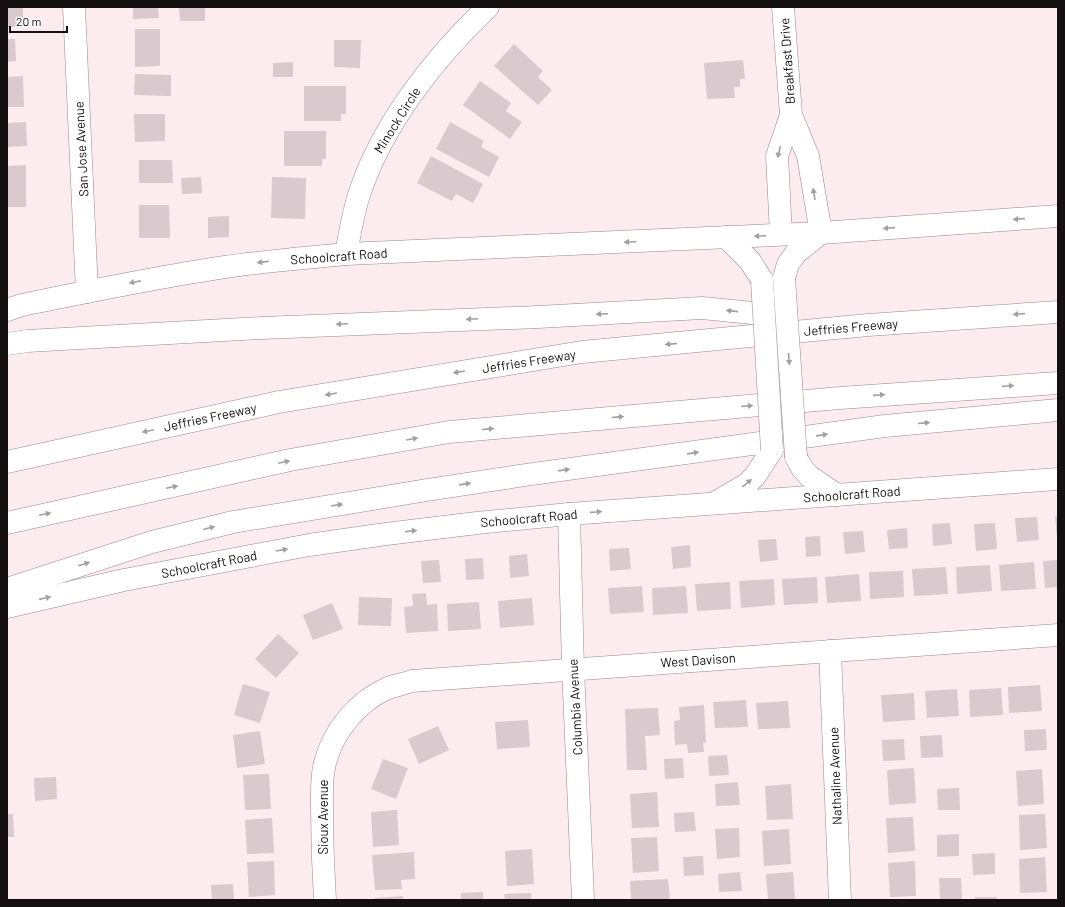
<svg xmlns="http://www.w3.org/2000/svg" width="1065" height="907" viewBox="0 0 1065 907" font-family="Barlow,sans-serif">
  <rect width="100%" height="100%" fill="#fcecf0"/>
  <g fill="#dacacf">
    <rect x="7" y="7" width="16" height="20"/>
    <polygon points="133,7 158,7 159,18 133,19"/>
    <polygon points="179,7 205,7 205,21 180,21"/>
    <polygon points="135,29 160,29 160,66 135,67"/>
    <polygon points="7,39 15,39 16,61 7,62"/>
    <polygon points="334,40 361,40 360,68 334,67"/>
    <polygon points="514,44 543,71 538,77 552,90 538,105 494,66"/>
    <polygon points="743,60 745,79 740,79 740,87 734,87 735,98 707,99 704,63"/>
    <polygon points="293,62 293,77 273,77 273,63"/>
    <polygon points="135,74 171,75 171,96 134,95"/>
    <polygon points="23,76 24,107 7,107 7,77"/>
    <polygon points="480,81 511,103 506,111 522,122 510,139 463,105"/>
    <polygon points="304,86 346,86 346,114 341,114 341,121 304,121"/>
    <polygon points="134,114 165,114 165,141 135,142"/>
    <polygon points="26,122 27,146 7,147 7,123"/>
    <polygon points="450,122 484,141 481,147 499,157 489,177 436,149"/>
    <polygon points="284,131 326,131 326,159 322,159 322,166 284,166"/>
    <polygon points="431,156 483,184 473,203 456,194 452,201 417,183"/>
    <polygon points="139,160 172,160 173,183 139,183"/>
    <polygon points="26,165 26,207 7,207 7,166"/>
    <polygon points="201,177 202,193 182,194 181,178"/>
    <polygon points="272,177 306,178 305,219 271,218"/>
    <polygon points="139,205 169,205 170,238 139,238"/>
    <polygon points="229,216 229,237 208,238 208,217"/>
    <polygon points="1037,517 1039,540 1017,542 1015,518"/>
    <polygon points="1055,517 1058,517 1058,537 1057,537"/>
    <polygon points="950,523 952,544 933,546 932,524"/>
    <polygon points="995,523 997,549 976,551 974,524"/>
    <polygon points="907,528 908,548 889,549 887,530"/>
    <polygon points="863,531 865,552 845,554 843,532"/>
    <polygon points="820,536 821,556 806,557 805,537"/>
    <polygon points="776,539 778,560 760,562 758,540"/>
    <polygon points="690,545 691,567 673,569 671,547"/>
    <polygon points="629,548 631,569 610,571 609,549"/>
    <polygon points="527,554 529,576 510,578 509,556"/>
    <polygon points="483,558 484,579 466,580 465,559"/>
    <polygon points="439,560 441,582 423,583 421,561"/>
    <polygon points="1058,560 1058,587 1045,588 1043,561"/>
    <polygon points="1034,562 1036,589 1001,591 999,565"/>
    <polygon points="990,565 992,591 957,594 956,567"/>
    <polygon points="946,567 948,594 914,596 912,569"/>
    <polygon points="903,571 904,597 870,599 869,572"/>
    <polygon points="859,574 861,601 827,603 825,577"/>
    <polygon points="817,577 818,603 784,605 782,579"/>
    <polygon points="774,579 775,605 741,608 739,581"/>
    <polygon points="730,582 731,609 697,611 695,584"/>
    <polygon points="642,586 644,612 610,614 608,588"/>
    <polygon points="686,586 688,613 653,615 652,588"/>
    <polygon points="426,593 427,605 437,604 438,631 406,633 404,607 413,606 412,594"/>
    <polygon points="359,597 392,598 391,626 358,625"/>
    <polygon points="532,598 534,625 500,628 498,601"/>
    <polygon points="479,602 481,629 448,631 447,604"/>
    <polygon points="332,603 343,629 313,640 303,615"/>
    <polygon points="278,634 299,653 276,678 255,659"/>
    <polygon points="243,684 270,692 260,723 234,715"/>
    <polygon points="1040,685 1042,711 1009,713 1008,687"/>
    <polygon points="1001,688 1003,715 970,717 969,690"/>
    <polygon points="957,689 959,716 927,718 925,691"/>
    <polygon points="914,693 915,720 883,722 881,695"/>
    <polygon points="746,700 748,727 715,728 713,702"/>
    <polygon points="788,701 790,728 758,729 756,703"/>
    <polygon points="704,705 706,743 703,743 704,752 688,753 687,744 675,745 674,721 680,720 679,707"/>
    <polygon points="658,708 660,735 645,736 647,770 627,770 625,709"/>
    <polygon points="528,720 530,747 497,749 495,722"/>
    <polygon points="438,726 449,750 419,764 408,739"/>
    <polygon points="1046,729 1047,750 1025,751 1024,730"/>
    <polygon points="260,731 265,764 237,768 233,735"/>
    <polygon points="942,735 943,757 921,758 920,736"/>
    <polygon points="904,739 905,760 883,761 882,740"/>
    <polygon points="727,755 729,775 709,776 708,756"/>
    <polygon points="683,758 684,778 665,779 664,759"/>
    <polygon points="383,759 408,768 396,799 371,789"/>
    <polygon points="914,768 916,803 889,805 887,770"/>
    <polygon points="1042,769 1044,804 1018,806 1016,771"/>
    <polygon points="269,774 271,809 245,810 243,775"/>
    <polygon points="56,777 57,799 35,801 34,778"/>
    <polygon points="738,782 740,805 716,806 715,784"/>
    <polygon points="791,784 793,819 767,820 765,786"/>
    <polygon points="959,788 960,810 938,810 937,789"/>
    <polygon points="657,792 659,827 632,828 630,794"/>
    <polygon points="397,810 399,845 373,847 371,812"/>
    <polygon points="694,812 696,831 675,832 674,813"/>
    <polygon points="7,814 13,814 14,837 7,837"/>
    <polygon points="1045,814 1047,848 1020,850 1019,815"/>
    <polygon points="913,817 915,851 888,853 886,818"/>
    <polygon points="272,818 274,853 247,854 245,820"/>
    <polygon points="739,828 740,857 717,859 715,829"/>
    <polygon points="789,829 791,864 764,866 762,831"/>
    <polygon points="959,834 959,856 937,857 937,835"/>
    <polygon points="657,837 659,871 633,873 631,838"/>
    <polygon points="532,849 534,884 507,886 505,851"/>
    <polygon points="414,852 415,879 401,880 402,889 375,890 372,855"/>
    <polygon points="995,853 995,874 973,875 972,854"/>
    <polygon points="703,856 704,875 684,876 683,857"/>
    <polygon points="1045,857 1047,892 1020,893 1019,859"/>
    <polygon points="274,861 275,895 249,897 247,862"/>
    <polygon points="915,861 916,896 890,897 888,863"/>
    <polygon points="740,872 742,891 719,892 718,874"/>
    <polygon points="793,872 795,900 768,900 766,874"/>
    <polygon points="939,878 961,878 962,899 940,900"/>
    <polygon points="668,879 670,900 631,900 630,881"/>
    <polygon points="233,884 234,900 212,900 211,885"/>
    <polygon points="483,892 483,900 461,900 461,893"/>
    <polygon points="531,893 531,900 505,900 504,894"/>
    <polygon points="403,896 403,900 375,900 375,898"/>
    <rect x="975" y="897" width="22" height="3"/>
  </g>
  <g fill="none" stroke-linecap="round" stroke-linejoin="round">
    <defs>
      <g id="minor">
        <polyline points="74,7 87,292"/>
        <polyline points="783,7 791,115 808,156 821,233"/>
        <polyline points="781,234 777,156 791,115"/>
        <path d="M346,254C350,233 353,212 360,192C383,123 436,56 488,7"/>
        <polyline points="569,514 573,669 574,691 583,900"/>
        <polyline points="830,651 840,900"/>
        <path d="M325,900C323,869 322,839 322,808C322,793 321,777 325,763C333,731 358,701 388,688C396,685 404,684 412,681L1058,635"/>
      </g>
      <g id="secondary">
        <polyline points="726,237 750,261 762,280"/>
        <polyline points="784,278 788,264 796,253 821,233"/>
        <path d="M7,310L22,305C90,291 157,277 225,267C265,261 306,258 346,254L821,233L1058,216"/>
        <polyline points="796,457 802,468 809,476 837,495"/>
        <polyline points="718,501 747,484 755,476 772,450"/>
        <polyline points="7,607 124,580 309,545 386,534 477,523 569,514 1058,479"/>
      </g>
      <g id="motorway">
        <polyline points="7,344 27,341 262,328 538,317 702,308 783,316"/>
        <polyline points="7,462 279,402 582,352 868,325 1058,312"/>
        <polyline points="7,523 290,460 449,432 840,398 1058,383"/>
        <polyline points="7,589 152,542 233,522 427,490 525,475 885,426 1058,410"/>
      </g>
    </defs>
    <use href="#minor" stroke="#97888c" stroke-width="23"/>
    <use href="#secondary" stroke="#97888c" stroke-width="23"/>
    <use href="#motorway" stroke="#97888c" stroke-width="23"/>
    <use href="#minor" stroke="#fff" stroke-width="22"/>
    <use href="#secondary" stroke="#fff" stroke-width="22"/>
    <use href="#motorway" stroke="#fff" stroke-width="22"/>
    <defs>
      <g id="secondary-bridge">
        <polyline points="784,278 796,457"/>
        <polyline points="762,280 772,450"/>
      </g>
    </defs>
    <use href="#secondary-bridge" stroke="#97888c" stroke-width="23" stroke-linecap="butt"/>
    <use href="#secondary-bridge" stroke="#fff" stroke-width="22"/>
  </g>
  <defs><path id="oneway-solid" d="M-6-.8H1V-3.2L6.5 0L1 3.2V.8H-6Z"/></defs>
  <g fill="#a19fa0">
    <use href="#oneway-solid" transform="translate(779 152) rotate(104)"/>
    <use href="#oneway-solid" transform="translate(814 194) rotate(-100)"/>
    <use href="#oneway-solid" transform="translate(1019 219) rotate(176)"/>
    <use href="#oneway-solid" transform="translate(889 228) rotate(176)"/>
    <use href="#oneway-solid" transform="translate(760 236) rotate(177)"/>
    <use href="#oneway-solid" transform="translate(630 242) rotate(177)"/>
    <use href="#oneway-solid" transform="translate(263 262) rotate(173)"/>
    <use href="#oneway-solid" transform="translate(135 282) rotate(169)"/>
    <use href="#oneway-solid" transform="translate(732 311) rotate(-174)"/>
    <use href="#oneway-solid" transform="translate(602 314) rotate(177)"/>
    <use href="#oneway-solid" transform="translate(1019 314) rotate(176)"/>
    <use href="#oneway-solid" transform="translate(472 319) rotate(178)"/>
    <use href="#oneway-solid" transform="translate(342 324) rotate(177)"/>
    <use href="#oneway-solid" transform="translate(671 344) rotate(175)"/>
    <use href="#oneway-solid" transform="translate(789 359) rotate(86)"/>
    <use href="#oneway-solid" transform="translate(459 372) rotate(171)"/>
    <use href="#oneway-solid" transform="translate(1008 386) rotate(-4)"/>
    <use href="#oneway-solid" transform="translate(331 394) rotate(170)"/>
    <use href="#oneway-solid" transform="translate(879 395) rotate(-4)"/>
    <use href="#oneway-solid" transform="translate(747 406) rotate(-5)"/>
    <use href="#oneway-solid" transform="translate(618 417) rotate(-5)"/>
    <use href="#oneway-solid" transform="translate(924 423) rotate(-5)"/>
    <use href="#oneway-solid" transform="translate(488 429) rotate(-5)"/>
    <use href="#oneway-solid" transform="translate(148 431) rotate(168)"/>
    <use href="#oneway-solid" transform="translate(822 435) rotate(-8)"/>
    <use href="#oneway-solid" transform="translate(412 439) rotate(-10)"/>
    <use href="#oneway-solid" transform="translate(693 453) rotate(-8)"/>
    <use href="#oneway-solid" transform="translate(284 462) rotate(-12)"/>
    <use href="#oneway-solid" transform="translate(564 470) rotate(-8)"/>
    <use href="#oneway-solid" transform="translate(747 483) rotate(-39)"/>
    <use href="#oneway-solid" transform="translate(465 484) rotate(-8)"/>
    <use href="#oneway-solid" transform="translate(172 487) rotate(-12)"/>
    <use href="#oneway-solid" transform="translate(337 505) rotate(-9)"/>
    <use href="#oneway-solid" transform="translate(596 512) rotate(-4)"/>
    <use href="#oneway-solid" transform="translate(45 514) rotate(-12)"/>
    <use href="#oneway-solid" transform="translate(209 528) rotate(-14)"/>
    <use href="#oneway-solid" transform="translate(411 531) rotate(-7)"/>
    <use href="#oneway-solid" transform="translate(282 550) rotate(-10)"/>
    <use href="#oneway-solid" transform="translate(84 564) rotate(-18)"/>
    <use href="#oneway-solid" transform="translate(45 598) rotate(-13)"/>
  </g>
  <g text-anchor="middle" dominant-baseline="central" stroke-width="3.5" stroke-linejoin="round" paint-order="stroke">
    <g font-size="13" fill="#140f11" stroke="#fff">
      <text transform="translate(787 61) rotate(-94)">Breakfast Drive</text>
      <text transform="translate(397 120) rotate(-58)">Minock Circle</text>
      <text transform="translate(81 149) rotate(-93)">San Jose Avenue</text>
      <text transform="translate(339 256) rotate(-4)">Schoolcraft Road</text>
      <text transform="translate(851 327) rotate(-5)">Jeffries Freeway</text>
      <text transform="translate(529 361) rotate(-9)">Jeffries Freeway</text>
      <text transform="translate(210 417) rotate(-12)">Jeffries Freeway</text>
      <text transform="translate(852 494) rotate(-4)">Schoolcraft Road</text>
      <text transform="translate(529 518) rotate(-5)">Schoolcraft Road</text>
      <text transform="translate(209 564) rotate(-11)">Schoolcraft Road</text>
      <text transform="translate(698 660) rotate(-4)">West Davison</text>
      <text transform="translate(575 707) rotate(-93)">Columbia Avenue</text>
      <text transform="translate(835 776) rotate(-92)">Nathaline Avenue</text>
      <text transform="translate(323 817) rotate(-90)">Sioux Avenue</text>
    </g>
  </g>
  <rect width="1065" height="907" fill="none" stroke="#140f11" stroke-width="16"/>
  <path d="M10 26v6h57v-6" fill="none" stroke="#140f11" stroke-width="2"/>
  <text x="16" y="26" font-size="12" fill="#140f11" stroke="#ffffff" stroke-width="3" paint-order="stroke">20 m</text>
</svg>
